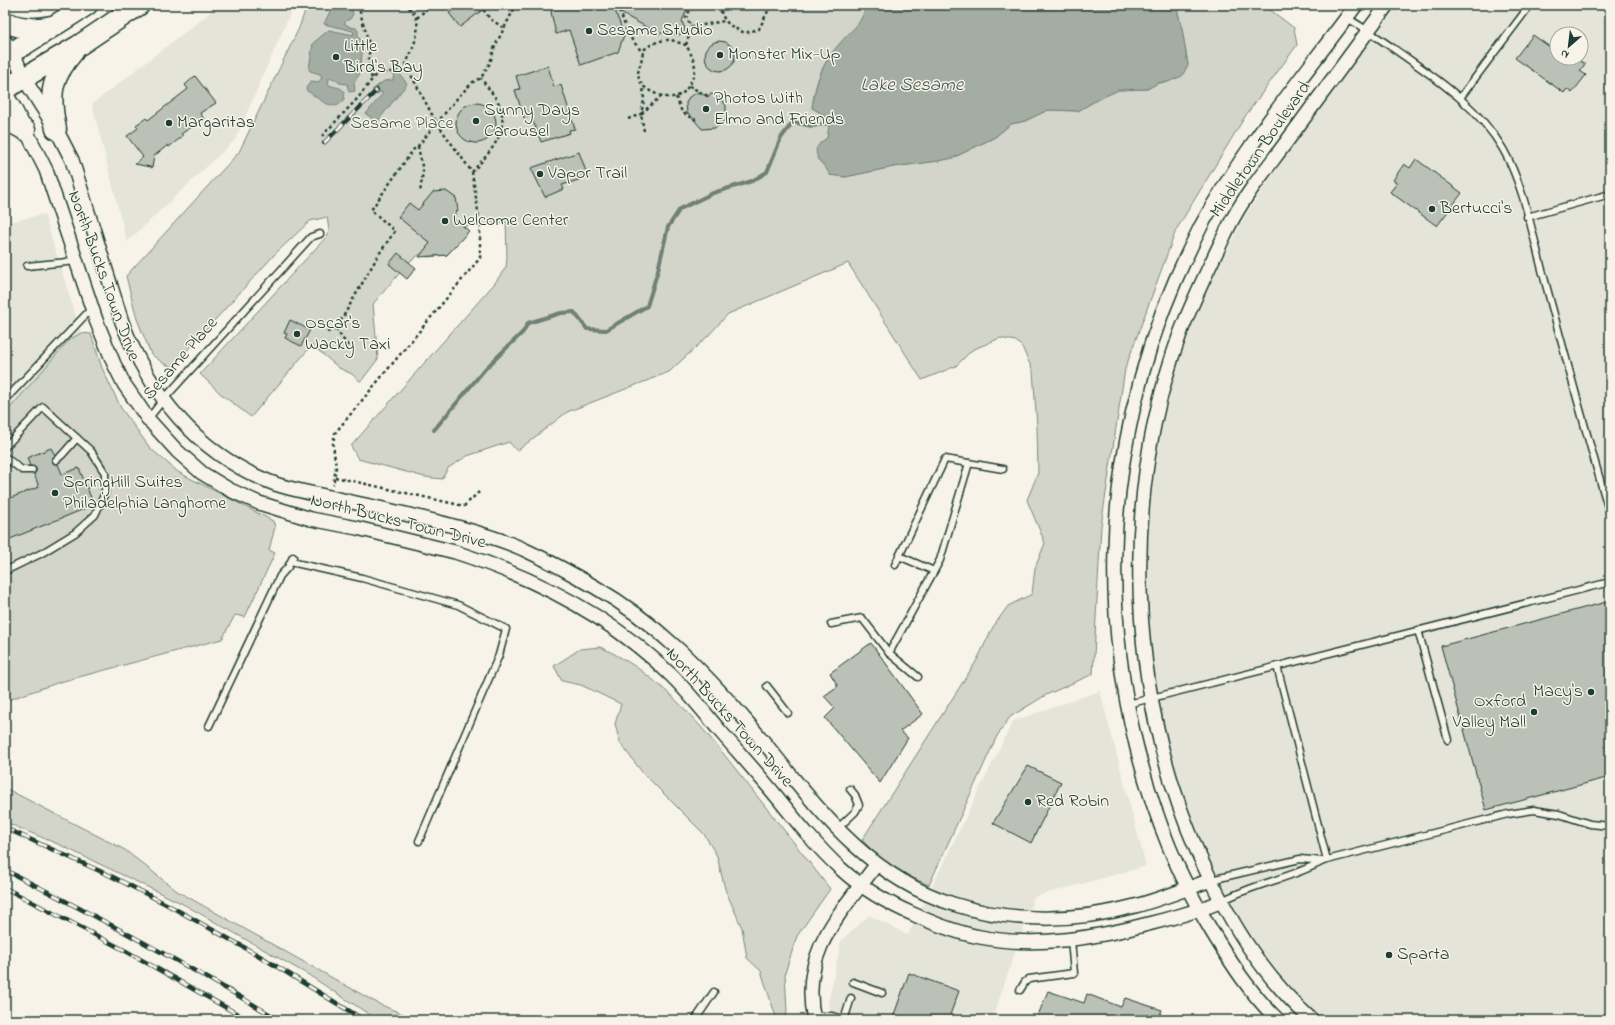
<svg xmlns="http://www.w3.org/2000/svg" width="1615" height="1025" viewBox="0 0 1615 1025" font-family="'Indie Flower',sans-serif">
  <rect width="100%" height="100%" fill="#f7f3e8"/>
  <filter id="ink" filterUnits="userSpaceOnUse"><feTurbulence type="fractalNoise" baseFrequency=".025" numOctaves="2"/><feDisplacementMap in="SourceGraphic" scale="8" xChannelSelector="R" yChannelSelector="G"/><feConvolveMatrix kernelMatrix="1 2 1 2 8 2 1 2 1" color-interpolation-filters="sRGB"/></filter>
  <g filter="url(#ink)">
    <g fill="#e5e4d9" fill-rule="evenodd">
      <polygon points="220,5 294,5 235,140 127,242 92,104"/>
      <path d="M1395,5H1610V1020H1322L1293,991L1238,920L1206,856L1179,788L1164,731L1154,674L1148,609L1147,537L1154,472L1163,422L1181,344L1213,277L1245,216L1287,153ZM1557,34H1581V58H1557Z"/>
      <polygon points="44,214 133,500 5,582 5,223"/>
      <polygon points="1100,691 1146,866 1034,897 992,1020 832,1020 828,1004 841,941 869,915 908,935 1013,721"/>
    </g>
    <g fill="#d3d5ca" stroke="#79897f">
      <path d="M307,5H867C864,13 861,21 856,28C849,36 839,43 832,53C819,71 815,86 812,108C828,117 831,120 827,138L820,143L817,159L825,166L830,175L845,177L893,167L938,161L953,158L995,137L1011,124L1025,121L1048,110L1078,111L1095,101L1118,90L1147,89L1158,83L1168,82L1188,65L1182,29L1176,5H1264L1294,28L1297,45L1246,115L1176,230L1125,369L1101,526L1093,674L1046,695L1010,717L997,736L929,885L911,877L882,860L862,840L977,660L993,627L1008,606L1032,594L1035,568L1045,543L1027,500L1038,473L1037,426L1033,371L1022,347L1016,341L1000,338L972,350L956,366L922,380L848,263L728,314L708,336L669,372L567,412L517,451L509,442L467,456L448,468L442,479L425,477L358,459L351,446L495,283L506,267L507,257L506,222L463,226L459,241L447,255L428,257L422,253L410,261L373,304L378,359L362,380L360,381L352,374L339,368L312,345L251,417L222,395L200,374L328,235L329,230L327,217L310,221L276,253L172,367L163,363L151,354L137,319L126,276L239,152L299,28Z"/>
      <polygon points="81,333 91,334 102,368 121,408 150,448 178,472 273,521 275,527 269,550 275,553 245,617 235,615 222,639 60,682 5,701 5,414 69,340"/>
      <path d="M600,647C664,675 707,733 749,786C776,820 803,854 830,889L797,936L785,973L787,1012L784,1020H777L761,971L747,958L742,928L725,889L717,856L704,834L642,772L620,743L615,724L621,704L581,685L562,681L554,666L580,649Z"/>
      <polygon points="5,788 125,850 177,891 379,1004 410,1017 413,1020 378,1020 307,974 183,904 60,845 5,822"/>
    </g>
    <g fill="#a4ada3" stroke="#6f8077">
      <path d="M333,5H350L353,14L350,19L346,21L344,23L350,27L356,28L358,31V38L365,42L362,54L360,73L354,83L355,91L349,92L347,84L340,83L333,78L329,79L328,84C333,88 340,86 344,91C345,96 345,100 341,103C332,112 316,96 307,91L306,88L311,81L318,82L322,78L320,74L310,71L309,69L313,43L329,30L354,35L353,31L324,24Z"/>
      <path d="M867,5H1176L1182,29L1188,65L1182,76L1168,82L1158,83L1147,89L1118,90L1095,101L1078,111L1048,110L1025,121L1011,124L995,137L953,158L938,161L893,167L845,177L830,175C822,160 805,152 827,138C831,121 828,116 812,108C816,81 822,63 841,42C854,27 860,26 867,5Z"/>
      <polygon points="394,72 400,74 407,84 377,122 366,114 383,93 380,92 376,95 372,90 384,81 393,80"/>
    </g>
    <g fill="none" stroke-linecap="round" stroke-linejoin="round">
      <polyline stroke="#6f8077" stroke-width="4" points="434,430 485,369 523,332 528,323 561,313 574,312 587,329 606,330 647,306 658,270 668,227 680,209 713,193 752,181 767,172 781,138 793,122 812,126 828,123"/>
    </g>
    <g fill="#bbc1b6" stroke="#1f3d34">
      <polygon points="460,5 489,5 460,27 449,13"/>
      <polygon points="554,5 689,5 682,21 685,29 684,32 677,36 670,31 658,34 655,27 650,29 615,10 624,35 618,52 581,65 569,30 556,34 551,12"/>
      <polygon points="1533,35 1557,52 1557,58 1576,58 1585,64 1580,71 1586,75 1572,93 1567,89 1564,93 1515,58"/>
      <circle cx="720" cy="56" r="15"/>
      <polygon points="548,66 554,87 561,85 575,129 569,130 570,133 541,142 531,116 524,118 515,90 520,89 516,76"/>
      <polygon points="195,76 216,103 200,113 204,119 181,134 183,136 169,147 168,145 154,156 152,168 150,167 135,164 143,157 127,136 138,128 136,125 146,118 148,120 188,89 185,85"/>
      <polygon points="698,92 708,97 710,94 717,95 726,105 726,117 724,122 715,128 702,129 690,115 687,113 686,103 689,97"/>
      <circle cx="476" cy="123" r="20"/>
      <polygon points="579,152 588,177 562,185 564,189 545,197 531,168"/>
      <polygon points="1416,159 1462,193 1437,226 1390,192 1397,183 1393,180 1404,164 1410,168"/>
      <polygon points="446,191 456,198 458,210 452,217 469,231 447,255 419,257 430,243 398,217 409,203 418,210 433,192"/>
      <polygon points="398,253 416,268 407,279 389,264"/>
      <polygon points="290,320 310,330 301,346 285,338 287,334 284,333"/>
      <polygon points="51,448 55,455 52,461 54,464 58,464 62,474 79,468 94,505 5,541 5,500 39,487 34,474 36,472 36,468 30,466 27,458"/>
      <polygon points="1610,601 1610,777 1486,810 1441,646"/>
      <polygon points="871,643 923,714 900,731 908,738 880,783 825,718 835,708 824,696 838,686 830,673"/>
      <polygon points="1028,766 1061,782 1031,843 993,823"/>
      <polygon points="909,973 959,991 948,1020 892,1020"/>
      <polygon points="1048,991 1084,1003 1087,994 1121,1007 1125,998 1162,1010 1158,1020 1036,1020"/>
    </g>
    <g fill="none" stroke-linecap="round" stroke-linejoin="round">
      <defs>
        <g id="service">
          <path d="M1347,18C1368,30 1387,44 1407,58C1443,83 1480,110 1503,149C1525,188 1533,238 1545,281C1566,359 1587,437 1610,514"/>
          <polyline points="1460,98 1530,5"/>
          <polyline points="1527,217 1610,194"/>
          <polyline points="27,266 77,261"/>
          <polyline points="5,400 92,308"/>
          <polyline points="148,419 164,399 311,237 320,234"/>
          <polyline points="5,447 43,407 91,451 105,473 105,493 95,515 75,533 42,553 5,571"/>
          <polyline points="5,457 22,470 32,470"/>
          <polyline points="56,460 62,455 77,438"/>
          <polyline points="899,556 934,571"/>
          <polyline points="291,562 362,578 458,605 506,629 499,655 419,841"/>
          <polyline points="895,565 945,459 1003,469"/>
          <polyline points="831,624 862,618 889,653 918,677"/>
          <polyline points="1418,630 1448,740"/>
          <polyline points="889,653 940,560 969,463"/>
          <polyline points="1277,666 1327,860"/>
          <polyline points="767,686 788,713"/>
          <polyline points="1128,704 1610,582"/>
          <polyline points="209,726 280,576 288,567 293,557"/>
          <polyline points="837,829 855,812 859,805 855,795 850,789"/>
          <polyline points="1211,880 1300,859 1323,861"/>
          <path d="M1222,901C1255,883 1290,879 1323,861L1508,814L1534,810L1559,814L1590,824L1610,826"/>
          <polyline points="853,982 882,993"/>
          <polyline points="1020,990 1025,982 1029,979 1074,973 1071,940"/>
          <polyline points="814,1016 831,1016 844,1019"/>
          <polyline points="695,1020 714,992"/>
          <polyline points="844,1020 851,998"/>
        </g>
        <g id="minor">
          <path d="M5,41L13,52L23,77L56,129L72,160L122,322C149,393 197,453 270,482C290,490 313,493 334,498C373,507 412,515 450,525C475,532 502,539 525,550C549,561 573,574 595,587C656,622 703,671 748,723C809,795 859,874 953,904C1012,923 1076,922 1135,906C1161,899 1186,889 1211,880"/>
          <path d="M5,92L14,107L46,170L96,320L114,364L124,384L148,419L177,451L202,473L230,490L259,503L311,519L357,528L455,552C536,578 611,616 672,676C689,693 705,713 720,731C739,753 759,775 777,797C797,822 817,847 841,869C862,888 889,904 915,915C935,924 958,933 980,937C1037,948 1096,938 1152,923C1176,917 1199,911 1222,901"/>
          <path d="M814,1020C799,953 840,914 876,865"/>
          <path d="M1278,1020C1250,993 1231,963 1211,930C1144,819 1111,677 1115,548C1117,461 1140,361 1175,281C1183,263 1192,244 1201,226C1244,147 1303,77 1356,5"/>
          <path d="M1312,1020C1259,973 1227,917 1198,853C1128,694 1120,498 1180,334C1194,297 1212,261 1229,226C1245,194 1269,166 1290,137C1322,93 1355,49 1387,5"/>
        </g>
        <g id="primary">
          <path d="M5,22C21,29 35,30 52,26"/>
          <polyline points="5,57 87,5"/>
          <polyline points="5,89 78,46 139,5"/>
          <polyline points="5,119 25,130"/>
          <path d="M56,129C49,94 50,79 74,51"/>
        </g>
      </defs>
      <use href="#service" stroke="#1f3d34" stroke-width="9"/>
      <use href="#minor" stroke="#1f3d34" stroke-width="16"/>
      <use href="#primary" stroke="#1f3d34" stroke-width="23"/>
      <g stroke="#1f3d34" stroke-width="2.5" stroke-dasharray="3 3" stroke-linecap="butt">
        <polyline points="358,5 369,44 369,64 372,80"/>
        <polyline points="480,5 490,19 504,28"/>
        <polyline points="618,5 628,35 643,53"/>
        <polyline points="692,5 686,18 692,27 724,21"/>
        <path d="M723,5L721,12C726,25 732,27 745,33L759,29L771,5"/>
        <polyline points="417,18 431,5"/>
        <path d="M686,45C681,44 674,40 669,40C662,39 648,45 644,50C642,54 642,58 641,62C640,66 638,70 638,74C639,88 655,95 667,97C678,98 684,94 689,85C699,68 695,61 686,45L692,27"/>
        <path d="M403,71C411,51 430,20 405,5"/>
        <polyline points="689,86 708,96"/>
        <polyline points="676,97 682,112 696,120"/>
        <polyline points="628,119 641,114 644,100 643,86"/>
        <polyline points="644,131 641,114 661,96"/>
        <polyline points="322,136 358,98 377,73 400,71 410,73 436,122 472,172 480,224 480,258 335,433 333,444 336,468 333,485"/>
        <polyline points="418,146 423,171 420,193"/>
        <path d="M472,172C488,154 508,135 501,109C499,100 486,86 481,78"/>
        <polyline points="327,332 336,329"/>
        <polyline points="348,346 336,329 379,254 395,231 371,210 413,150 418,146 459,96 473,82 481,78 490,63 495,46 516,5"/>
        <polyline points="335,477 464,506 479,492"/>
      </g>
      <use href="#service" stroke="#f7f3e8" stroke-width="6"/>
      <use href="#minor" stroke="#f7f3e8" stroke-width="13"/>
      <use href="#primary" stroke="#f7f3e8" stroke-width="20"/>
      <defs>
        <g id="rail">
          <polyline points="324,143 377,90"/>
          <polyline points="5,828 113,877 166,904 258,955 364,1020"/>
          <path d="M5,870C98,917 190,966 279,1020"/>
          <polyline points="5,888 124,950 248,1020"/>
        </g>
      </defs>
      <use href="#rail" stroke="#1f3d34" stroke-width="4.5"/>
      <use href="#rail" stroke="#f7f3e8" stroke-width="3" stroke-dasharray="9" stroke-linecap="butt"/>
    </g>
  </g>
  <g fill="#1f3d34" stroke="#f7f3e8" stroke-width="1.5">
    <circle cx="589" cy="31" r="4"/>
    <circle cx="720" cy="55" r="4"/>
    <circle cx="336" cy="57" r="4"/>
    <circle cx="706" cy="109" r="4"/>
    <circle cx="476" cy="121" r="4"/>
    <circle cx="169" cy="123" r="4"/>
    <circle cx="540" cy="174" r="4"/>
    <circle cx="1432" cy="209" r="4"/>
    <circle cx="445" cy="221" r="4"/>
    <circle cx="297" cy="334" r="4"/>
    <circle cx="55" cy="493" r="4"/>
    <circle cx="1591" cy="692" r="4"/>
    <circle cx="1534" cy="712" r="4"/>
    <circle cx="1028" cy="802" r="4"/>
    <circle cx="1389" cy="955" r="4"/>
  </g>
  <g text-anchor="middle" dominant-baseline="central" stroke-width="3" stroke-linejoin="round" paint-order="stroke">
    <g font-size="18" fill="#1f3d34" stroke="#f7f3e8" text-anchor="start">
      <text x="597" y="31">Sesame Studio</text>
      <text x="344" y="47">Little<tspan x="344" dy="21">Bird's Bay</tspan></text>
      <text x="728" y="55">Monster Mix-Up</text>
      <text x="714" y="99">Photos With<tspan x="714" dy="21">Elmo and Friends</tspan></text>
      <text x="484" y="111">Sunny Days<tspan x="484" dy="21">Carousel</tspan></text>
      <text x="177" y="123">Margaritas</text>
      <text x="548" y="174">Vapor Trail</text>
      <text x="1440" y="209">Bertucci's</text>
      <text x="453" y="221">Welcome Center</text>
      <text x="305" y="324">Oscar's<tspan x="305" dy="21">Wacky Taxi</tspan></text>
      <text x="63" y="483">SpringHill Suites<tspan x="63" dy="21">Philadelphia Langhorne</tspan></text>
      <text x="1583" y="692" text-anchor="end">Macy's</text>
      <text x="1526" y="702" text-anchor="end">Oxford<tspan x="1526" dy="21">Valley Mall</tspan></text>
      <text x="1036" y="802">Red Robin</text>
      <text x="1397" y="955">Sparta</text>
    </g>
    <g font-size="18" fill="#435b52" stroke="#f7f3e8">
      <text x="402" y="124">Sesame Place</text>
    </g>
    <g font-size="18" fill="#1f3d34" stroke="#f7f3e8">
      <text transform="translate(1261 150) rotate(-55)">Middletown Boulevard</text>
      <text transform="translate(103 276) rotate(70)">North Bucks Town Drive</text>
      <text transform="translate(181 359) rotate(-49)">Sesame Place</text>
      <text transform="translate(398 522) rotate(14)">North Bucks Town Drive</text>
      <text transform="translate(729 718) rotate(48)">North Bucks Town Drive</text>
    </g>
    <g font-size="19" font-style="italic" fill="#405950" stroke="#f7f3e8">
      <text x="912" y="85">Lake Sesame</text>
    </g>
  </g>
  <rect width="1615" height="1025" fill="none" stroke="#f7f3e8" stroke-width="20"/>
  <rect x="10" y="10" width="1595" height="1005" fill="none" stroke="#1f3d34" stroke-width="1.5" filter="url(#ink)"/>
  <g transform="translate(1569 46) rotate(208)"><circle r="19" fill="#f7f3e8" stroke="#a1aaa0"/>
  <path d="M0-3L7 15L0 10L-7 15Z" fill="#1f3d34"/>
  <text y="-6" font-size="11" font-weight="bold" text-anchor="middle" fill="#1f3d34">N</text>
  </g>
</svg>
